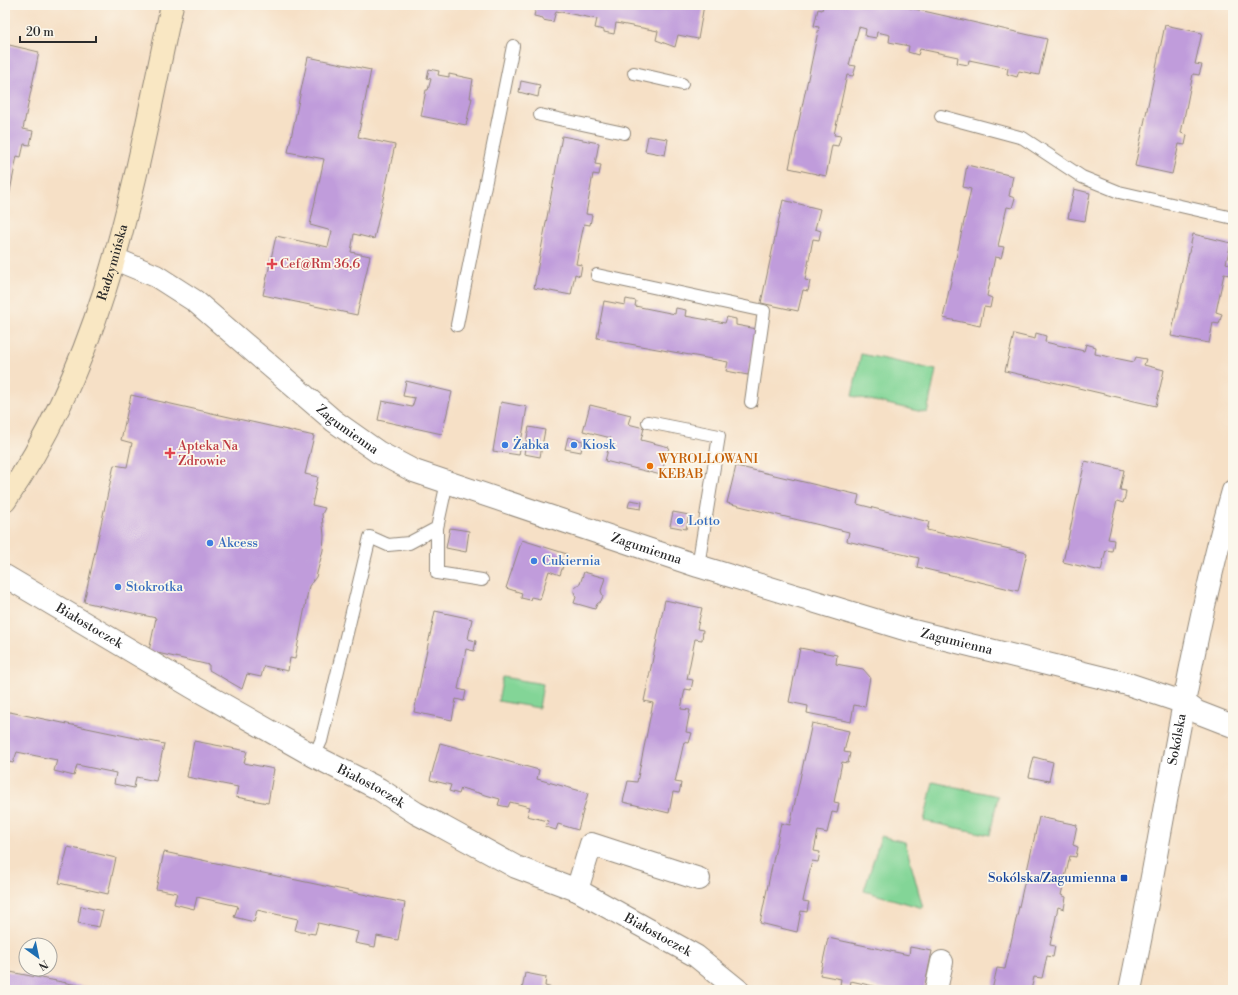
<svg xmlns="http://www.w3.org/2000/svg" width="1238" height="995" viewBox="0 0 1238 995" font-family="'Libre Bodoni',serif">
  <rect width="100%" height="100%" fill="#fbf7ec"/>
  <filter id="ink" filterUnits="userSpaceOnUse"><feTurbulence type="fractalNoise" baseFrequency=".025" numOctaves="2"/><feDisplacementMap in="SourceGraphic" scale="8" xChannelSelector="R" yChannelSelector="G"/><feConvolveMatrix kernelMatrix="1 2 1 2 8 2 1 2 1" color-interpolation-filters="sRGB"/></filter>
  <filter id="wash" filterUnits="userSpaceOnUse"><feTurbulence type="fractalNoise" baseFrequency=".012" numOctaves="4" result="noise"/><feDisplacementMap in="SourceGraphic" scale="16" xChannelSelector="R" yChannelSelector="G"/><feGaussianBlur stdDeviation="0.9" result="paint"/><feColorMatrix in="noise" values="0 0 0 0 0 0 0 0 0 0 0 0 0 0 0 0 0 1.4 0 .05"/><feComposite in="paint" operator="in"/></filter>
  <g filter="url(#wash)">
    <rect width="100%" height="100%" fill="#f6e0c6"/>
    <g fill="#83d597" stroke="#578061">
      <polygon points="861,354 936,370 927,413 852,396"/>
      <polygon points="503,677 543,684 539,708 498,701"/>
      <polygon points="933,782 998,796 990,835 924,821"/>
      <polygon points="881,836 905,842 923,908 864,891"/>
    </g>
    <g id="blocks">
      <g fill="#c09cdb">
        <polygon points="530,5 704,5 698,39 678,35 675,47 656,40 658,31 616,23 614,34 604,32 604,30 595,28 597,19 556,11 553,22 543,20 543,18 534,16 536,7"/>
        <polygon points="823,5 897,5 1047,39 1039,75 1019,71 1017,77 1007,74 1008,68 969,60 968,65 957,63 958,57 920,49 918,55 908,52 909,46 889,42 890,35 877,32 876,38 865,36 866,29 859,27 849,65 856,66 853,76 847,75 834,135 841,136 838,146 832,145 826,176 789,168 819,27 814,26 818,9 822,10"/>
        <polygon points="1165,25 1202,33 1195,64 1202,65 1199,75 1193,74 1181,133 1187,135 1185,145 1179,144 1172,174 1135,166"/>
        <polygon points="5,44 39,52 23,129 33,131 30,145 24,144 21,157 17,156 6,211"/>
        <polygon points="308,57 371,70 358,137 395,145 374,239 354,234 351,252 370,256 357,315 263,295 276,236 328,247 332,231 310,225 324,159 288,152"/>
        <polygon points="429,69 439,71 438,75 449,77 449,74 473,79 470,98 472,98 466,125 421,116 426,90 428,90 431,79 427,78"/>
        <polygon points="521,81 540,85 538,97 519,92"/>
        <polygon points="562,136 599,143 595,164 601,165 599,175 593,174 586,214 592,215 590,225 584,224 576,264 582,265 580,276 575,274 571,295 534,288"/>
        <polygon points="648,136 668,139 665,155 645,151"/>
        <polygon points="967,165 1013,176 1009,196 1015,198 1012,208 1007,207 998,246 1004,247 1001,258 995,257 987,296 992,298 990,308 984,307 980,326 943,318 971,189 963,187"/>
        <polygon points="1074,189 1090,193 1085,221 1068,218"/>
        <polygon points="783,200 820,209 815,229 821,231 820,235 819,240 813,239 805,280 810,281 808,291 803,290 798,311 761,303"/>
        <polygon points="1193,234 1231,243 1226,263 1232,265 1231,269 1230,275 1224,274 1216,312 1222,314 1219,324 1213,323 1209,343 1171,336"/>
        <polygon points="626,299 636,301 635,306 675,314 676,308 686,310 685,316 725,323 727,317 736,319 736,325 757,329 748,375 726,371 728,362 597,338 604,301 625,305"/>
        <polygon points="1036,333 1046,336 1045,342 1084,351 1086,344 1096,347 1095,354 1134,362 1136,357 1140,358 1146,359 1144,365 1164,370 1156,406 1005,371 1014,334 1035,339"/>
        <polygon points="406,381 452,392 442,434 378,420 382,401 412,407 415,398 403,396"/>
        <polygon points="131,395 314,436 305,474 318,477 312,505 325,508 322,514 324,536 323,550 316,577 309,586 295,659 290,658 288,671 264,666 261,677 247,674 242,689 209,670 209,665 149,651 156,618 84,602 114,465 127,467 132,443 121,440"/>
        <polygon points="501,402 527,407 519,455 493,451"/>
        <polygon points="590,405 631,415 628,424 644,428 641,440 669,447 661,475 605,461 611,438 583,431"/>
        <polygon points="529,427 545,430 540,457 524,454"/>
        <polygon points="568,437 583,441 581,452 565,449"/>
        <polygon points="1085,461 1124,470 1120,490 1126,491 1125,497 1123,503 1117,501 1108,539 1114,540 1113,547 1112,551 1106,550 1101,571 1063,562"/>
        <polygon points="736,466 859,495 857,504 929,522 927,530 1027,553 1018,591 917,567 919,558 847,541 849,532 727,503"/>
        <polygon points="630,500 642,502 641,509 628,507"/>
        <polygon points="673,512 689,515 686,529 670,526"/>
        <polygon points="450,528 469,531 466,552 446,548"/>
        <polygon points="522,540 567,554 560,575 549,571 540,599 531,597 530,600 521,598 522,593 506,588"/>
        <polygon points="584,572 605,578 601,591 603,596 601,601 597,604 595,609 574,603 576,597 574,592 575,586 580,584"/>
        <polygon points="665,600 702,608 697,629 703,630 702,640 695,639 687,679 693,680 691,690 685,689 681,709 690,710 686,732 692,733 689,743 684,742 675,782 681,783 680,789 679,793 673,792 669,813 623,802 628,781 637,782 653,703 644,701"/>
        <polygon points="435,611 472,619 468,639 476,641 474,651 466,649 458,689 466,691 464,701 456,699 452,720 414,712"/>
        <polygon points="800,648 837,655 836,664 863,669 870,677 865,707 854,705 851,722 807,713 808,706 789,702"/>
        <polygon points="5,711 164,744 156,781 136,777 134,788 114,784 116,773 77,765 74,776 54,771 57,760 17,752 13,763 5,761"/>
        <polygon points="812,723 849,731 844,752 850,753 848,763 842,762 834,802 839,803 837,813 832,812 827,833 818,831 814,851 820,852 818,862 812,861 803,901 809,902 808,906 807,912 801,911 797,932 760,923 781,823 790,825"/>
        <polygon points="194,741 247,751 244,763 274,769 268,803 236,797 238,787 187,777"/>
        <polygon points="440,743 539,770 537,779 588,793 578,830 558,824 556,830 546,827 548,821 527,816 530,807 510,802 508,807 498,805 500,799 461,788 459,794 449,791 451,785 430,780"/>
        <polygon points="1034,757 1053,762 1049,781 1029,777"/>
        <polygon points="1039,817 1077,825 1073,845 1078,847 1076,857 1070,856 1061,895 1066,897 1064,909 1058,907 1050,945 1055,946 1053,957 1047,956 1042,978 1034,977 1031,990 992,990 997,968 1005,969"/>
        <polygon points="68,847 116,858 108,894 59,883"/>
        <polygon points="164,852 405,903 398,940 377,936 375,947 355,943 358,932 318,923 315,934 301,932 295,930 298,919 257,910 254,922 234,917 238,906 197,897 194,909 174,904 177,893 156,889"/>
        <polygon points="81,906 103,911 99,927 78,923"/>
        <polygon points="828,938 909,955 910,947 932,951 924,990 891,990 851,981 850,987 840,985 841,979 820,975"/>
        <polygon points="5,971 98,989 98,990 5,990"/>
        <polygon points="525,973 546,977 545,986 561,990 522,990"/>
      </g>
    </g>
  </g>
  <g filter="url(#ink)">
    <use href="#blocks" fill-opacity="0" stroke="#908678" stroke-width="1"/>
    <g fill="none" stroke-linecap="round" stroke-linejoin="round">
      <defs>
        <g id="lane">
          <polyline points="634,73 682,84"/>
          <polyline points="540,115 624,133"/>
          <polyline points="941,116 1023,138 1082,177 1119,192 1233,218"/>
          <polyline points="597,275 764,311 751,402"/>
          <polyline points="457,325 513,46"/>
          <polyline points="648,422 719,436 698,566"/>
          <polyline points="437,528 437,573 482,580"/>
          <polyline points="314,756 321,741 370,537 388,545 409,543 437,528 447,482"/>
        </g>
        <g id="street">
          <path id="s1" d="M115,259L156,276L195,301L334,421L378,452L414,471L698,566L901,628L1128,684L1185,703L1197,712L1233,726"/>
          <path id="s2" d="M5,576L194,688L314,756L379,789L416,813L443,827L516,867L577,890L696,956L738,990"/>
          <polyline points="577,890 591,844 699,879"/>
          <polyline points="936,990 942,962"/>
          <path id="s3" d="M1130,990C1165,824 1186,655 1233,491"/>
        </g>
        <g id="secondary">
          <path id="s4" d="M5,501C108,352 135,178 172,5"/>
        </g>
      </defs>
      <use href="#lane" stroke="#908678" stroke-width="14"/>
      <use href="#street" stroke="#908678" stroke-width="24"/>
      <use href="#secondary" stroke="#908678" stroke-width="24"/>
      <use href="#lane" stroke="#fff" stroke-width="12"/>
      <use href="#street" stroke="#fff" stroke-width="22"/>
      <use href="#secondary" stroke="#f9e7c3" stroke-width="22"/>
    </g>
  </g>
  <g fill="#e0444e" stroke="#fbf7ec" stroke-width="1.5">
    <path d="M270 258h4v4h4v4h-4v4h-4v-4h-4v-4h4z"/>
    <path d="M168 447h4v4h4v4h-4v4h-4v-4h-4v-4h4z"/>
  </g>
  <g fill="#3f7fe0" stroke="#fbf7ec" stroke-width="1.5">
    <circle cx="505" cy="445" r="4"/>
    <circle cx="574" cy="445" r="4"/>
    <circle cx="680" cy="521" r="4"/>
    <circle cx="210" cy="543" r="4"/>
    <circle cx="534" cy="561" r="4"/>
    <circle cx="118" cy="587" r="4"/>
  </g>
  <circle fill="#e8710a" stroke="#fbf7ec" stroke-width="1.5" cx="650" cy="466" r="4"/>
  <rect fill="#1a4fb4" stroke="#fbf7ec" stroke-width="1.5" x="1120" y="874" width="8" height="8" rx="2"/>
  <g text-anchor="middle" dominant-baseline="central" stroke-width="3.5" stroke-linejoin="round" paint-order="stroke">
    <g font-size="13" fill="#2b2b2b" stroke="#fbf7ec">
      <text stroke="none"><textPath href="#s4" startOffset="263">Radzymińska</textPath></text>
      <text stroke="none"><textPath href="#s1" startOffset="290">Zagumienna</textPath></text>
      <text stroke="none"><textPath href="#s1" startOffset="614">Zagumienna</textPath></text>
      <text stroke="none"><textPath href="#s2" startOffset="98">Białostoczek</textPath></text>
      <text stroke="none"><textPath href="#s1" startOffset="938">Zagumienna</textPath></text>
      <text stroke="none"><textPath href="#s3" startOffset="255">Sokólska</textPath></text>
      <text stroke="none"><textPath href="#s2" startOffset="422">Białostoczek</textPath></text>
      <text stroke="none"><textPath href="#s2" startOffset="746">Białostoczek</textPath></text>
    </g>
    <g font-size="13" fill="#be3a42" stroke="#fbf7ec" text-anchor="start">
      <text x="280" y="264">Cef@Rm 36,6</text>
      <text x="178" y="446">Apteka Na<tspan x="178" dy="15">Zdrowie</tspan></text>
    </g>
    <g font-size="13" fill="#366cbe" stroke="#fbf7ec" text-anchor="start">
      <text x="513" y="445">Żabka</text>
      <text x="582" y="445">Kiosk</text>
      <text x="688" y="521">Lotto</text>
      <text x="218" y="543">Akcess</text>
      <text x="542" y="561">Cukiernia</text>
      <text x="126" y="587">Stokrotka</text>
    </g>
    <g font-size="13" fill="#c56008" stroke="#fbf7ec" text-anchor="start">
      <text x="658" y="459">WYROLLOWANI<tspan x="658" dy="15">KEBAB</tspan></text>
    </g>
    <g font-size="13" fill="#164399" stroke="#fbf7ec" text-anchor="end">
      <text x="1116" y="878">Sokólska/Zagumienna</text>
    </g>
  </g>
  <rect width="1238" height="995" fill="none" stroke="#fbf7ec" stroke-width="20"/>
  <g transform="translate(38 957) rotate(147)"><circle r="19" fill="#fbf7ec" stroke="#a8a59f"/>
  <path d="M0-3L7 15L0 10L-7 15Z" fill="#1f6fb2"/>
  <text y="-6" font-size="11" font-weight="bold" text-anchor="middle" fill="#2b2b2b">N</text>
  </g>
  <path d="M20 36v6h76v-6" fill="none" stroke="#2b2b2b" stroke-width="2"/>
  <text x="26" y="36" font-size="12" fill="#2b2b2b" stroke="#fbf7ec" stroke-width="3" paint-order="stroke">20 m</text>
</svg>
